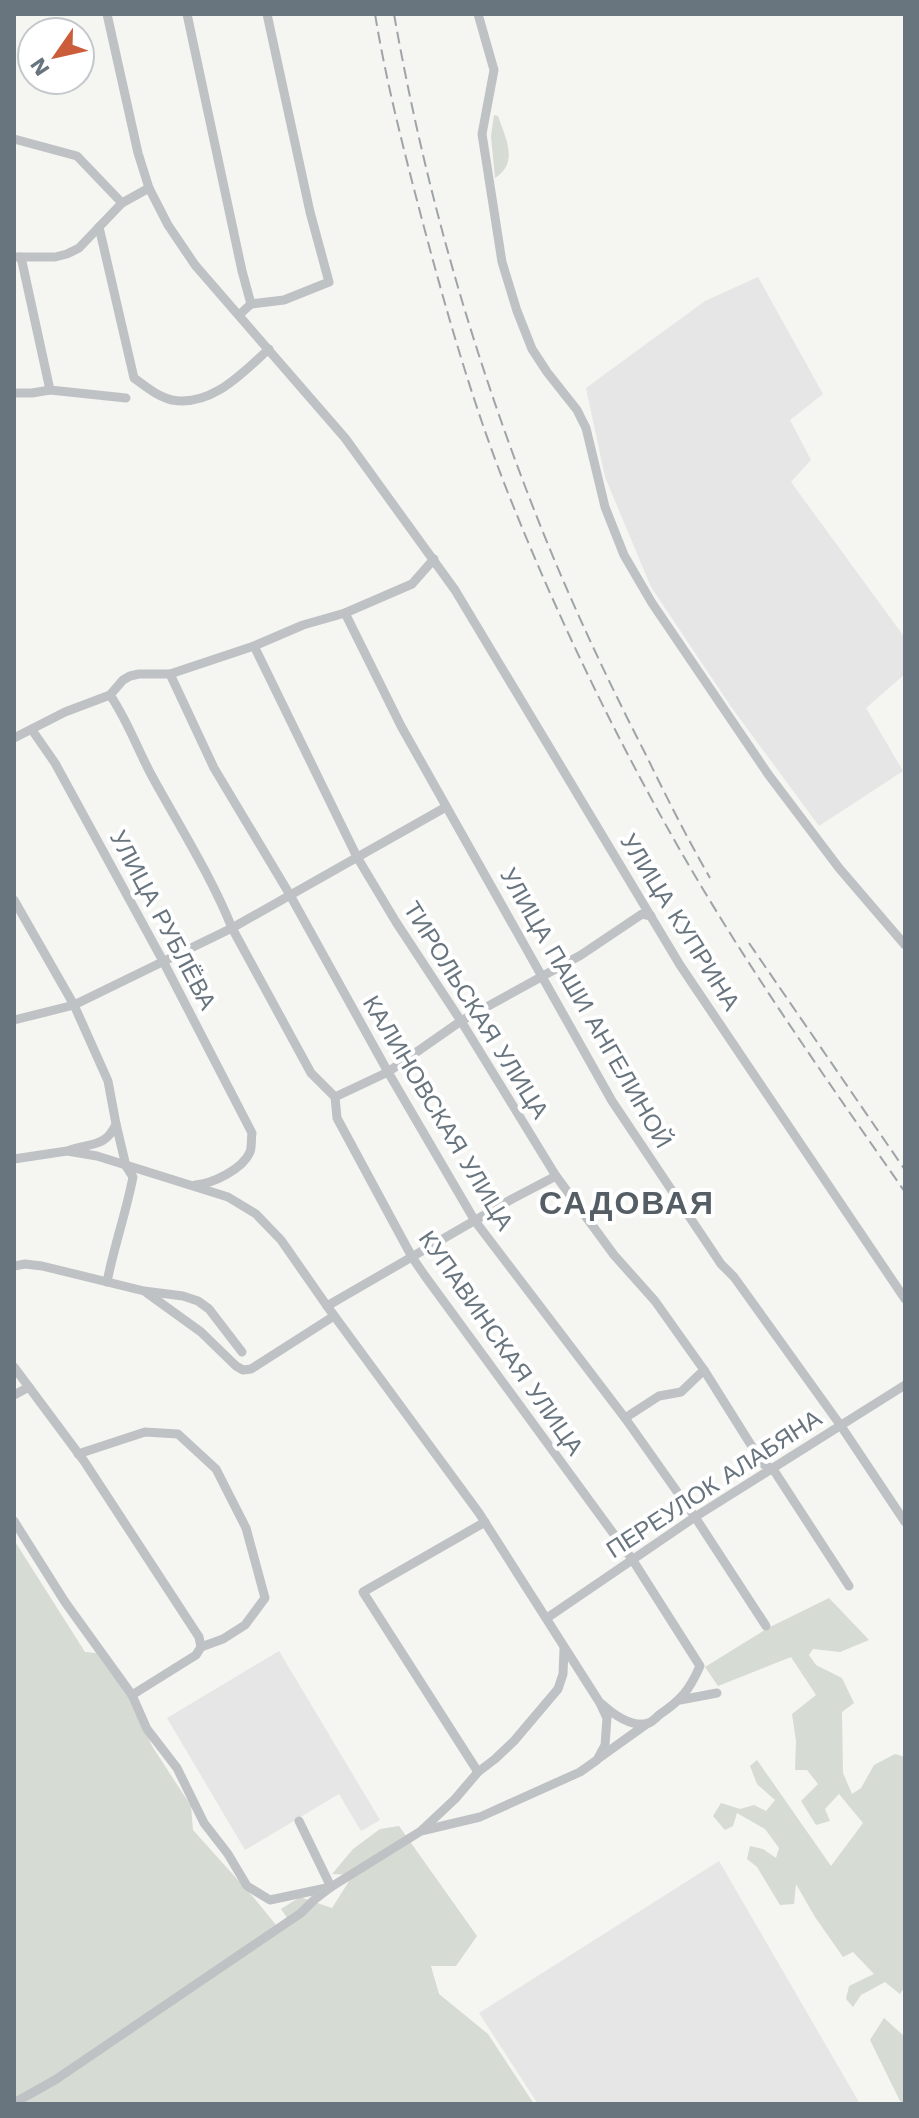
<svg xmlns="http://www.w3.org/2000/svg" width="919" height="2118" viewBox="0 0 919 2118" font-family="'Work Sans',sans-serif">
  <rect width="100%" height="100%" fill="#f5f5f2"/>
  <g fill="#e5e6e5">
    <polygon points="758,277 823,394 790,420 811,460 791,482 905,638 905,674 866,708 903,771 819,826 732,708 651,587 605,477 586,388 705,301"/>
    <polygon points="279,1651 380,1820 361,1831 339,1794 245,1850 167,1718"/>
    <polygon points="719,1861 860,2104 538,2104 479,2013"/>
  </g>
  <g fill="#d6dbd4">
    <path d="M494,115L498,116C506,139 519,163 495,178L491,136Z"/>
    <polygon points="14,1540 85,1652 96,1653 135,1706 152,1746 191,1806 193,1830 254,1898 281,1931 290,1922 281,1909 300,1897 332,1908 353,1875 332,1874 353,1849 380,1829 399,1826 477,1936 456,1966 431,1966 439,1994 488,2034 534,2104 14,2104"/>
    <polygon points="829,1598 869,1640 840,1652 813,1649 809,1655 816,1665 842,1678 854,1703 842,1712 843,1773 852,1794 861,1788 874,1765 895,1754 905,1757 905,1986 900,1994 885,1982 861,1995 853,2007 846,1999 849,1986 874,1974 853,1952 843,1957 815,1917 796,1884 794,1904 780,1905 757,1867 747,1859 750,1846 763,1849 776,1858 779,1848 765,1829 737,1813 733,1826 725,1830 713,1816 721,1803 740,1809 754,1805 766,1811 775,1800 757,1784 750,1766 757,1760 831,1866 863,1823 839,1794 825,1809 830,1821 816,1825 801,1801 818,1784 807,1770 795,1770 796,1741 792,1714 816,1695 791,1657 718,1686 705,1667 768,1628"/>
    <polygon points="884,2018 905,2037 905,2104 900,2101 870,2040"/>
  </g>
  <g fill="none" stroke-linecap="round" stroke-linejoin="round">
    <g stroke="#bfc2c5" stroke-width="9">
      <polyline points="107,14 138,153 149,188 168,225 195,265 345,438 455,590 680,965 905,1299"/>
      <polyline points="187,14 242,271 251,304 239,315"/>
      <polyline points="478,14 494,70 482,134 502,262 517,311 532,349 547,372 577,410 586,428 605,507 624,555 652,603 768,774 839,868 905,945"/>
      <polyline points="14,139 77,156 122,203"/>
      <path d="M99,227L134,378C145,386 158,397 172,400C212,407 242,373 269,349"/>
      <polyline points="14,257 55,257 67,254 79,248 122,203 149,188"/>
      <polyline points="21,257 50,390 126,398"/>
      <polyline points="251,304 284,300 329,282 310,212 267,14"/>
      <polyline points="14,393 32,393 50,390"/>
      <polyline points="345,613 401,726 612,1101 721,1264 734,1277 841,1426 905,1522"/>
      <polyline points="254,646 357,857 396,922 461,1021 556,1176 614,1255 655,1301 704,1370"/>
      <polyline points="170,674 214,768 290,895 388,1072 475,1221 625,1418 695,1517 766,1626"/>
      <path d="M110,695C128,721 138,751 153,778C180,827 211,876 232,928L311,1073L335,1097L337,1118L412,1257L425,1276L632,1559L700,1666C689,1691 681,1700 659,1715C656,1718 653,1721 649,1723C632,1728 613,1714 602,1704"/>
      <path d="M32,730L55,763L163,961L252,1133C251,1138 252,1147 250,1152C243,1169 212,1184 195,1185"/>
      <polyline points="14,738 65,712 110,695 123,680 130,676 139,674 170,674 254,646 303,625 345,613 412,584 434,559"/>
      <path d="M14,900L74,1005L108,1081L116,1124L126,1166L133,1177C126,1213 114,1246 107,1282"/>
      <polyline points="14,1020 74,1005 232,928 446,807"/>
      <polyline points="335,1097 388,1072 461,1021 581,955 642,914 651,916"/>
      <path d="M70,1150C92,1143 106,1147 116,1124"/>
      <polyline points="14,1159 67,1151 97,1156 228,1197 256,1214 281,1240 327,1306 479,1513 600,1703 607,1718 605,1745 597,1760 580,1772 480,1817 421,1831 331,1887 314,1900 301,1913 55,2080 14,2103"/>
      <polyline points="14,1266 25,1264 42,1266 144,1291 183,1296 198,1301 209,1309 242,1352"/>
      <polyline points="147,1293 201,1332 236,1366 243,1370 251,1369 334,1316"/>
      <polyline points="327,1306 512,1199 556,1176"/>
      <polyline points="14,1367 84,1461 199,1637 201,1647 196,1655 132,1695"/>
      <polyline points="14,1395 29,1387"/>
      <polyline points="625,1418 659,1396 681,1392 704,1370 763,1464 773,1469 849,1586"/>
      <polyline points="78,1454 145,1432 178,1434 216,1469 246,1528 265,1598 245,1625 223,1639 201,1647"/>
      <polyline points="14,1521 65,1602 132,1695 147,1729 177,1768 204,1823 228,1854 247,1886 270,1900 331,1887 299,1821"/>
      <polyline points="547,1618 695,1517 905,1385"/>
      <polyline points="680,1700 717,1693"/>
      <polyline points="599,1758 648,1723"/>
      <polyline points="478,1772 363,1592 485,1522"/>
      <polyline points="422,1830 455,1799 478,1772 495,1759 514,1741 558,1689 563,1674 564,1649"/>
    </g>
    <g stroke="#9fa4a8" stroke-width="2" stroke-dasharray="12 6" stroke-linecap="butt">
      <path d="M375,14C386,81 403,147 420,212C445,307 472,402 508,493C555,611 610,726 672,836C742,960 824,1076 905,1192"/>
      <path d="M394,14C426,196 479,376 549,547C578,617 611,687 646,755C666,796 687,838 710,878"/>
      <polyline points="749,943 905,1170"/>
    </g>
  </g>
  <g text-anchor="middle" dominant-baseline="central" stroke-width="8" stroke-linejoin="round" paint-order="stroke">
    <g font-size="24" fill="#68757f" stroke="#fff">
      <text transform="translate(163 920) rotate(62)">УЛИЦА РУБЛЁВА</text>
      <text transform="translate(680 922) rotate(58)">УЛИЦА КУПРИНА</text>
      <text transform="translate(586 1008) rotate(60)">УЛИЦА ПАШИ АНГЕЛИНОЙ</text>
      <text transform="translate(476 1010) rotate(58)">ТИРОЛЬСКАЯ УЛИЦА</text>
      <text transform="translate(438 1113) rotate(59)">КАЛИНОВСКАЯ УЛИЦА</text>
      <text transform="translate(501 1343) rotate(55)">КУПАВИНСКАЯ УЛИЦА</text>
      <text transform="translate(714 1484) rotate(-33)">ПЕРЕУЛОК АЛАБЯНА</text>
    </g>
    <g font-size="32" font-weight="bold" letter-spacing="2" fill="#555e65" stroke="#fff">
      <text x="627" y="1203">САДОВАЯ</text>
    </g>
  </g>
  <rect width="919" height="2118" fill="none" stroke="#68757f" stroke-width="32"/>
  <g transform="translate(56 56) rotate(236)"><circle r="38" fill="#ffffff" stroke="#c3c8cc" stroke-width="2"/>
  <path d="M0-6L14 30L0 20L-14 30Z" fill="#cb5d3b"/>
  <text y="-12" font-size="22" font-weight="bold" text-anchor="middle" fill="#68757f">N</text>
  </g>
</svg>
